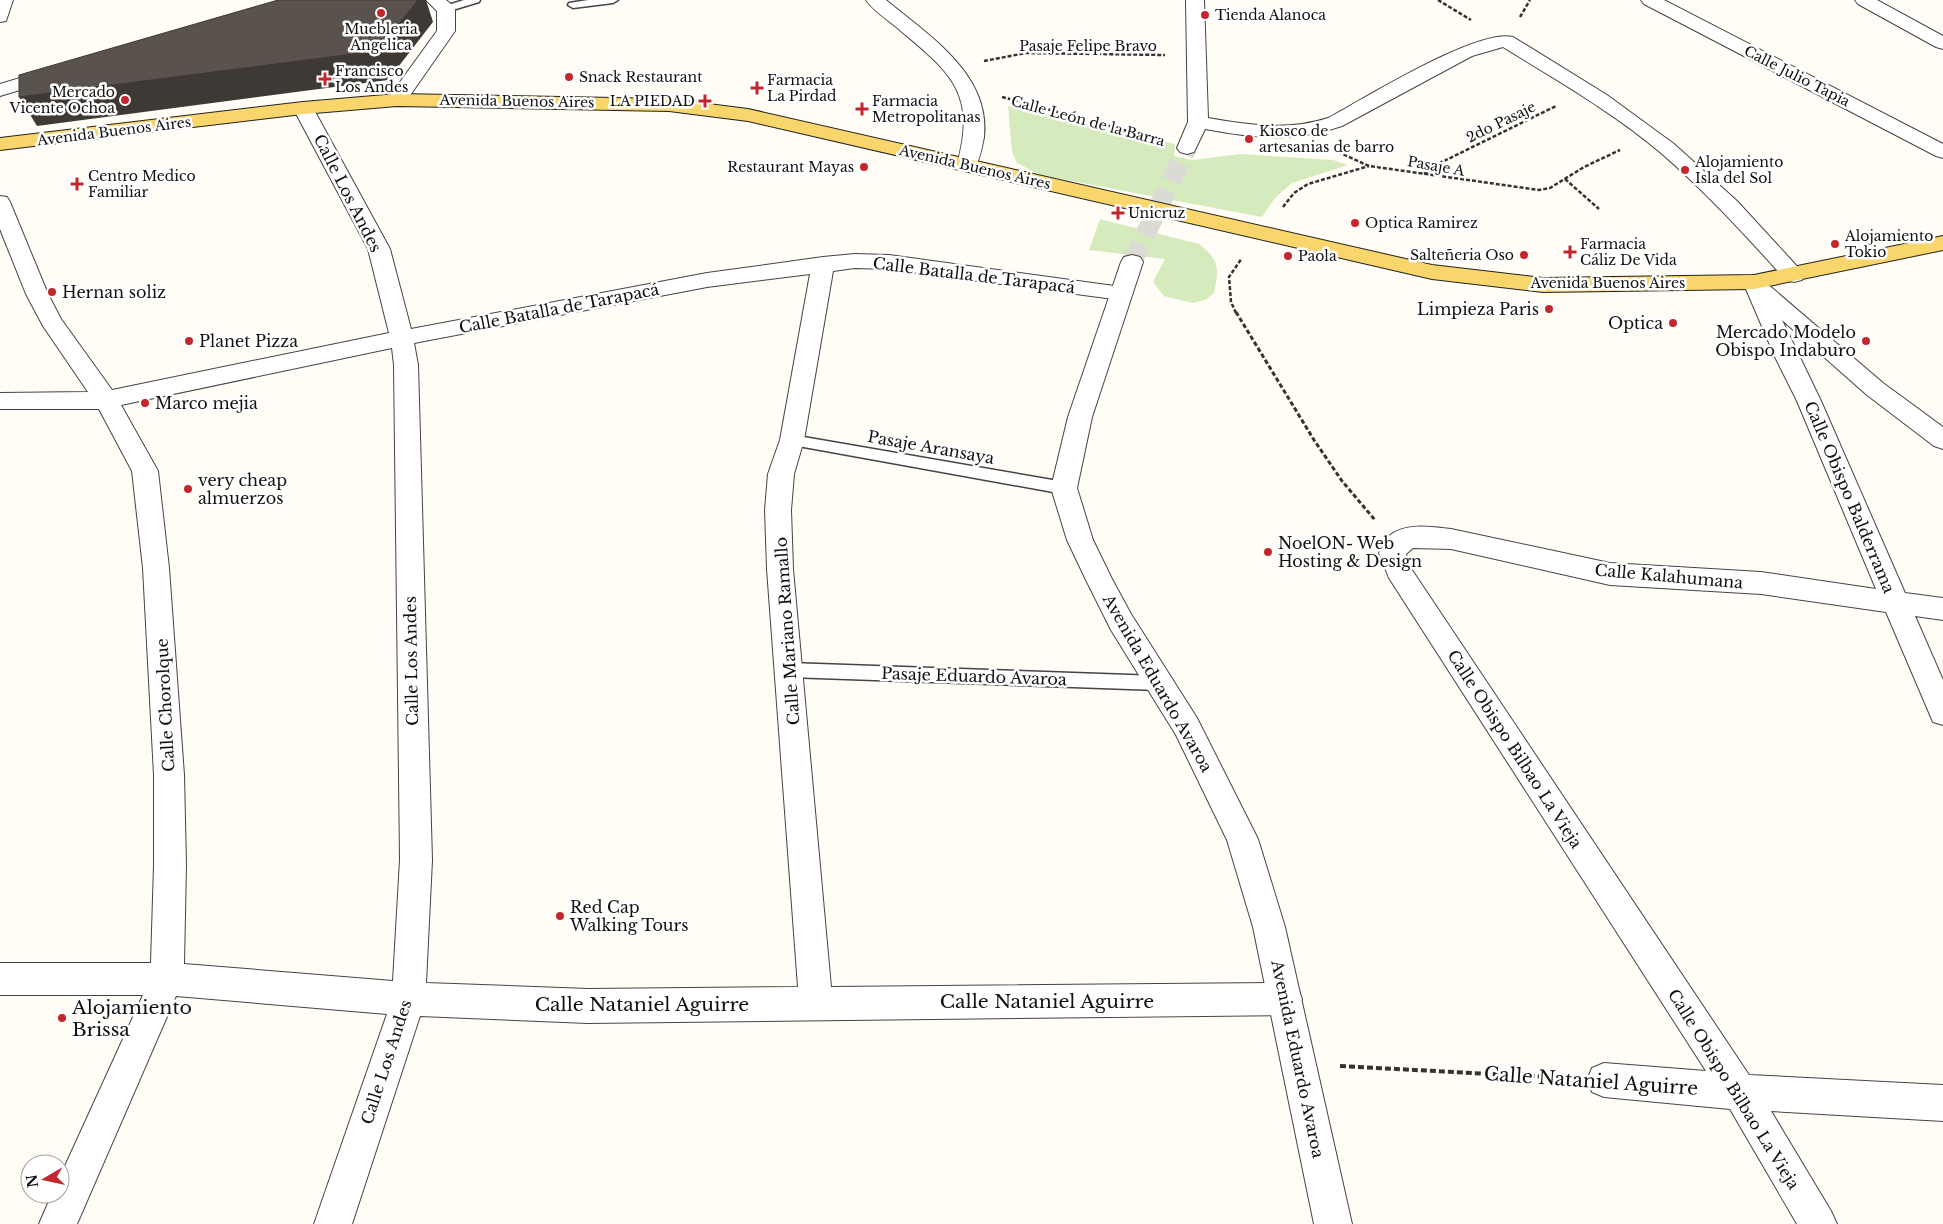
<svg xmlns="http://www.w3.org/2000/svg" width="1943" height="1224" viewBox="0 0 1943 1224" font-family="'Libre Baskerville',serif">
  <rect width="100%" height="100%" fill="#fffdf5"/>
  <g fill="#d5ebbd">
    <polygon points="1008,106 1175,144 1174,156 1193,160 1240,154 1333,160 1348,165 1292,183 1275,198 1262,217 1040,175 1017,163 1012,152"/>
    <path d="M1100,219L1199,244C1220,260 1219,269 1214,293L1205,300L1193,303L1164,296L1153,282L1165,259L1089,250Z"/>
  </g>
  <g fill="none" stroke-linecap="round" stroke-linejoin="round">
    <polyline stroke="#dbdad3" stroke-width="20" stroke-dasharray="20 10" stroke-linecap="butt" points="1132,262 1187,148"/>
    <defs>
      <g id="service">
        <polygon points="464,0 480,0 479,2 446,12 441,9 442,7"/>
        <polygon points="588,0 618,0 613,3 573,8 568,5 569,3"/>
        <polygon points="792,435 1064,482 1069,484 1072,488 1069,492 1064,494 787,444 785,440 787,436"/>
        <polygon points="789,663 1158,676 1164,678 1166,683 1164,688 1158,690 789,677 783,675 781,670 783,665"/>
      </g>
      <g id="minor">
        <polygon points="0,0 13,0 6,21 0,22"/>
        <polygon points="426,0 446,0 452,5 455,9 455,31 404,104 397,106 390,104 387,100 437,31 437,11"/>
        <path d="M866,0H886C928,35 991,74 984,137C982,147 980,160 974,169L967,171L960,169L957,165C978,90 948,71 895,26C885,18 873,10 866,0Z"/>
        <polygon points="1641,0 1664,0 1943,144 1943,158 1936,156 1644,4"/>
        <polygon points="1855,0 1877,0 1943,36 1943,49 1936,47 1858,4"/>
        <polygon points="56,67 63,69 65,73 63,77 0,96 0,84"/>
        <path d="M303,102L310,104L313,108L390,249L411,329L707,273L823,257L855,254L889,255L1129,288L1132,293L1129,298L1121,300L889,269L855,268L833,271L804,440L794,474L791,510L793,569L831,987L1285,983L1297,987L1302,999L1297,1011L1285,1015L588,1023L420,1016L352,1224H314L387,1014L176,996L77,1224H39L52,1194H60V1177L143,995H0V963H151L154,865V775L143,568L132,471L99,409H0V393L88,392L43,326L26,294L0,229V196L7,197L10,202L48,294L61,319L112,390L389,333L368,249L293,108L296,104ZM810,274L780,440L768,474L765,510L767,569L798,987L588,989L426,983L432,860L418,365L414,343L707,287ZM392,348L394,365L400,860L393,981L184,964L186,865L184,775L169,568L158,471L121,405Z"/>
        <path d="M1754,275L1762,277L1765,282L1883,383L1943,427V449L1934,446L1867,395L1782,320L1821,401L1905,593L1943,598V620L1915,616L1943,680V725L1933,722L1886,612L1761,594L1610,585L1451,549L1413,548L1406,554L1410,567L1749,1075L1943,1085V1121L1771,1111L1831,1211L1837,1224H1797L1730,1109L1604,1097L1592,1092L1587,1080L1592,1068L1604,1063L1706,1071L1389,578L1379,553C1382,548 1385,540 1389,536C1405,522 1433,527 1451,529L1610,563L1761,572L1876,589L1797,401L1775,357L1743,282L1746,277Z"/>
      </g>
      <g id="tertiary">
        <path d="M1186,0H1204L1208,118C1248,125 1288,131 1328,118C1364,99 1477,28 1513,37L1607,95L1674,144L1737,201L1805,275L1802,280L1794,282L1786,280C1746,236 1706,192 1661,153C1613,112 1556,80 1503,47L1472,56L1342,126C1293,143 1254,138 1205,129L1194,152L1187,154L1180,152L1177,148L1188,122Z"/>
        <polygon points="1132,255 1140,257 1143,262 1092,417 1077,488 1093,540 1112,579 1131,614 1197,718 1258,839 1285,927 1352,1224 1314,1224 1253,927 1227,840 1176,735 1111,630 1086,580 1067,540 1051,488 1068,417 1121,262 1124,257"/>
      </g>
      <polygon id="primary" points="397,94 669,99 748,109 1432,265 1543,278 1754,275 1943,236 1943,250 1754,289 1543,292 1432,279 748,121 669,111 397,106 303,114 0,150 0,138 303,102"/>
    </defs>
    <use href="#service" stroke="#444" stroke-width="3"/>
    <use href="#minor" stroke="#444" stroke-width="2"/>
    <use href="#tertiary" stroke="#444" stroke-width="2"/>
    <use href="#primary" stroke="#222" stroke-width="2"/>
    <g stroke="#333" stroke-width="2.5" stroke-dasharray="4 2" stroke-linecap="butt">
      <polyline points="1438,0 1471,20"/>
      <polyline points="1520,17 1530,0"/>
      <polyline points="984,61 1026,53 1165,55"/>
      <polyline points="1002,97 1157,139"/>
      <polyline points="1338,152 1369,166 1539,190 1550,188 1584,167 1620,150"/>
      <polyline points="1424,174 1442,162 1556,106"/>
      <polyline points="1565,179 1599,209"/>
      <polyline points="1283,207 1294,193 1308,184 1369,166"/>
      <polyline points="1236,313 1231,302 1229,277 1242,258"/>
    </g>
    <polyline stroke="#333" stroke-width="3" stroke-dasharray="4.5 2.5" stroke-linecap="butt" points="1236,312 1314,440 1342,481 1375,520"/>
    <polyline stroke="#333" stroke-width="4" stroke-dasharray="6 3" stroke-linecap="butt" points="1340,1066 1566,1078"/>
    <use href="#service" fill="#fff" fill-rule="evenodd"/>
    <use href="#minor" fill="#fff" fill-rule="evenodd"/>
    <use href="#tertiary" fill="#fff" fill-rule="evenodd"/>
    <use href="#primary" fill="#f9d66b" fill-rule="evenodd"/>
  </g>
  <polygon fill="#3f3936" points="418,0 426,0 433,22 388,80 37,126 19,97"/>
  <polygon fill="#5a524d" stroke="#3f3936" points="278,0 418,0 377,51 19,97 19,75"/>
  <g fill="#c4262e" stroke="#fff" stroke-width="2">
    <circle cx="381" cy="13" r="5"/>
    <circle cx="1205" cy="15" r="5"/>
    <circle cx="569" cy="77" r="5"/>
    <path d="M322.5 71.5h5v5h5v5h-5v5h-5v-5h-5v-5h5z"/>
    <path d="M754.5 80.5h5v5h5v5h-5v5h-5v-5h-5v-5h5z"/>
    <circle cx="125" cy="100" r="5"/>
    <path d="M702.5 93.5h5v5h5v5h-5v5h-5v-5h-5v-5h5z"/>
    <path d="M859.5 101.5h5v5h5v5h-5v5h-5v-5h-5v-5h5z"/>
    <circle cx="1249" cy="139" r="5"/>
    <circle cx="864" cy="167" r="5"/>
    <circle cx="1685" cy="170" r="5"/>
    <path d="M74.5 176.5h5v5h5v5h-5v5h-5v-5h-5v-5h5z"/>
    <path d="M1115.5 205.5h5v5h5v5h-5v5h-5v-5h-5v-5h5z"/>
    <circle cx="1355" cy="223" r="5"/>
    <circle cx="1835" cy="244" r="5"/>
    <path d="M1567.5 244.5h5v5h5v5h-5v5h-5v-5h-5v-5h5z"/>
    <circle cx="1524" cy="255" r="5"/>
    <circle cx="1288" cy="256" r="5"/>
    <circle cx="52" cy="292" r="5"/>
    <circle cx="1549" cy="309" r="5"/>
    <circle cx="1673" cy="323" r="5"/>
    <circle cx="189" cy="341" r="5"/>
    <circle cx="1866" cy="341" r="5"/>
    <circle cx="145" cy="403" r="5"/>
    <circle cx="188" cy="489" r="5"/>
    <circle cx="1268" cy="552" r="5"/>
    <circle cx="560" cy="916" r="5"/>
    <circle cx="62" cy="1018" r="5"/>
  </g>
  <g text-anchor="middle" dominant-baseline="central" stroke-width="5" stroke-linejoin="round" paint-order="stroke">
    <g font-size="14" fill="#111" stroke="#fff" text-anchor="start">
      <text x="1215" y="15">Tienda Alanoca</text>
      <text x="381" y="29" text-anchor="middle">Muebleria<tspan x="381" dy="16">Angelica</tspan></text>
      <text x="335" y="71">Francisco<tspan x="335" dy="16">Los Andes</tspan></text>
      <text x="579" y="77">Snack Restaurant</text>
      <text x="767" y="80">Farmacia<tspan x="767" dy="16">La Pirdad</tspan></text>
      <text x="115" y="92" text-anchor="end">Mercado<tspan x="115" dy="16">Vicente Ochoa</tspan></text>
      <text x="695" y="101" text-anchor="end">LA PIEDAD</text>
      <text x="872" y="101">Farmacia<tspan x="872" dy="16">Metropolitanas</tspan></text>
      <text x="1259" y="131">Kiosco de<tspan x="1259" dy="16">artesanias de barro</tspan></text>
      <text x="1695" y="162">Alojamiento<tspan x="1695" dy="16">Isla del Sol</tspan></text>
      <text x="854" y="167" text-anchor="end">Restaurant Mayas</text>
      <text x="88" y="176">Centro Medico<tspan x="88" dy="16">Familiar</tspan></text>
      <text x="1128" y="213">Unicruz</text>
      <text x="1365" y="223">Optica Ramirez</text>
      <text x="1845" y="236">Alojamiento<tspan x="1845" dy="16">Tokio</tspan></text>
      <text x="1580" y="244">Farmacia<tspan x="1580" dy="16">Cáliz De Vida</tspan></text>
      <text x="1514" y="255" text-anchor="end">Salteñeria Oso</text>
      <text x="1298" y="256">Paola</text>
    </g>
    <g font-size="14" fill="#111" stroke="#fff">
      <text x="1088" y="46">Pasaje Felipe Bravo</text>
      <text transform="translate(1797 76) rotate(27)">Calle Julio Tapia</text>
      <text transform="translate(517 101) rotate(1)">Avenida Buenos Aires</text>
      <text transform="translate(1088 121) rotate(15)">Calle León de la Barra</text>
      <text transform="translate(1501 122) rotate(-26)">2do Pasaje</text>
      <text transform="translate(114 131) rotate(-7)">Avenida Buenos Aires</text>
      <text transform="translate(1436 166) rotate(10)">Pasaje A</text>
      <text transform="translate(975 167) rotate(13)">Avenida Buenos Aires</text>
      <text x="1608" y="283">Avenida Buenos Aires</text>
    </g>
    <g font-size="16" fill="#111" stroke="#fff">
      <text transform="translate(348 193) rotate(63)">Calle Los Andes</text>
      <text transform="translate(974 275) rotate(7)">Calle Batalla de Tarapacá</text>
      <text transform="translate(559 308) rotate(-11)">Calle Batalla de Tarapacá</text>
      <text transform="translate(931 447) rotate(10)">Pasaje Aransaya</text>
      <text transform="translate(1850 497) rotate(67)">Calle Obispo Balderrama</text>
      <text transform="translate(1669 576) rotate(5)">Calle Kalahumana</text>
      <text transform="translate(787 631) rotate(-94)">Calle Mariano Ramallo</text>
      <text transform="translate(411 661) rotate(-91)">Calle Los Andes</text>
      <text transform="translate(974 676) rotate(2)">Pasaje Eduardo Avaroa</text>
      <text transform="translate(1158 683) rotate(60)">Avenida Eduardo Avaroa</text>
      <text transform="translate(165 705) rotate(-93)">Calle Chorolque</text>
      <text transform="translate(1515 749) rotate(57)">Calle Obispo Bilbao La Vieja</text>
      <text transform="translate(1298 1059) rotate(78)">Avenida Eduardo Avaroa</text>
      <text transform="translate(386 1062) rotate(-72)">Calle Los Andes</text>
      <text transform="translate(1734 1089) rotate(58)">Calle Obispo Bilbao La Vieja</text>
    </g>
    <g font-size="16" fill="#111" stroke="#fff" text-anchor="start">
      <text x="62" y="292">Hernan soliz</text>
      <text x="1539" y="309" text-anchor="end">Limpieza Paris</text>
      <text x="1663" y="323" text-anchor="end">Optica</text>
      <text x="1856" y="332" text-anchor="end">Mercado Modelo<tspan x="1856" dy="18">Obispo Indaburo</tspan></text>
      <text x="199" y="341">Planet Pizza</text>
      <text x="155" y="403">Marco mejia</text>
      <text x="198" y="480">very cheap<tspan x="198" dy="18">almuerzos</tspan></text>
      <text x="1278" y="543">NoelON- Web<tspan x="1278" dy="18">Hosting &amp; Design</tspan></text>
      <text x="570" y="907">Red Cap<tspan x="570" dy="18">Walking Tours</tspan></text>
    </g>
    <g font-size="19" fill="#111" stroke="#fff">
      <text x="1047" y="1001">Calle Nataniel Aguirre</text>
      <text x="642" y="1004">Calle Nataniel Aguirre</text>
      <text transform="translate(1591 1081) rotate(4)">Calle Nataniel Aguirre</text>
    </g>
    <g font-size="19" fill="#111" stroke="#fff" text-anchor="start">
      <text x="72" y="1007">Alojamiento<tspan x="72" dy="22">Brissa</tspan></text>
    </g>
  </g>
  <g transform="translate(45 1179) rotate(261)"><circle r="24" fill="#ffffff" stroke="#a0a0a0"/>
  <path d="M0-4L9 19L0 12L-9 19Z" fill="#c4262e"/>
  <text y="-8" font-size="14" font-weight="bold" text-anchor="middle" fill="#111111">N</text>
  </g>
</svg>
